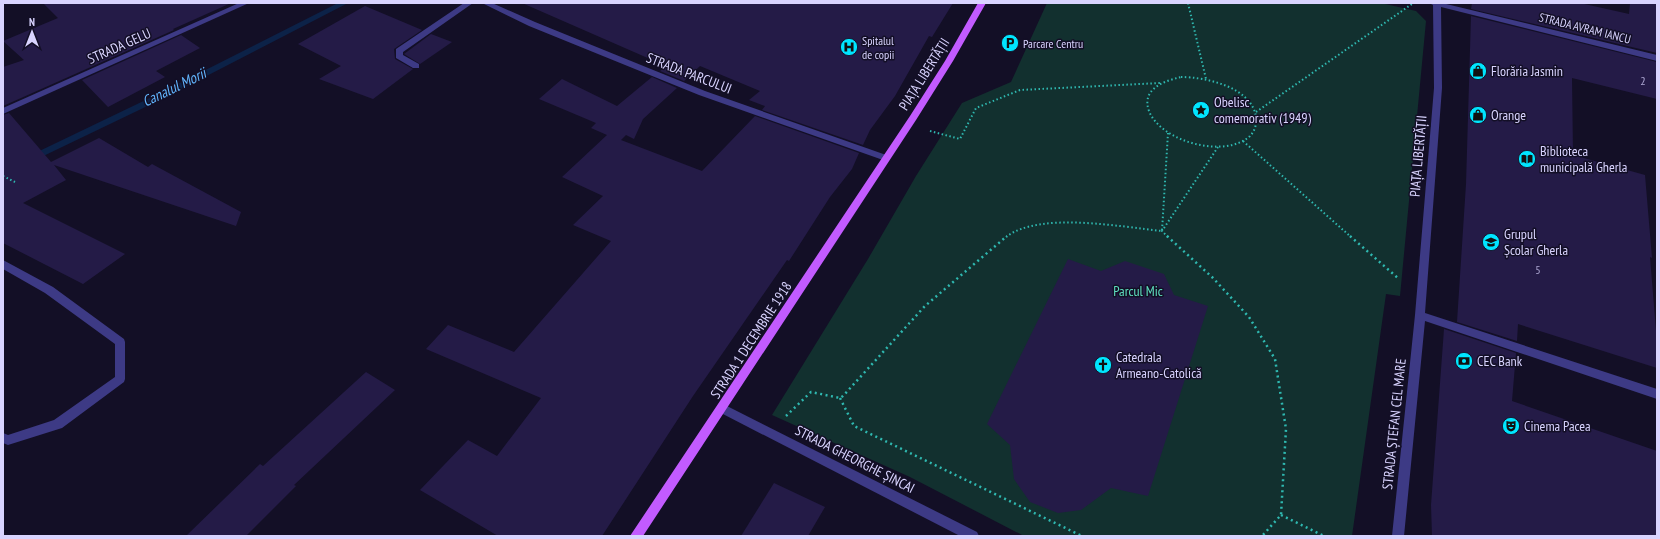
<svg xmlns="http://www.w3.org/2000/svg" width="1660" height="539" viewBox="0 0 1660 539" font-family="'PT Sans Narrow',sans-serif">
  <rect width="100%" height="100%" fill="#130f26"/>
  <polygon fill="#12302f" points="1047,3 1381,3 1416,11 1426,21 1400,296 1386,294 1352,536 1024,536 910,477 772,415 868,259 916,176 962,103 1011,82"/>
  <g fill="none" stroke-linecap="round" stroke-linejoin="round">
    <polygon fill="#0c2248" fill-rule="evenodd" points="338,3 348,3 162,99 35,160 29,160 28,158 29,156 156,95"/>
  </g>
  <g fill="#241b47">
    <polygon points="43,3 231,3 173,29 174,30 3,106 3,67 24,60 3,41 58,18"/>
    <polygon points="522,3 953,3 932,37 929,36 895,96 870,130 863,145 762,110 765,106 749,100 760,91 700,66 684,81 660,71 666,66"/>
    <polygon points="1472,3 1580,3 1629,14 1630,3 1657,3 1657,53 1471,9"/>
    <polygon points="365,6 422,30 394,49 395,59 413,69 373,99 319,79 341,66 298,44"/>
    <polygon points="1471,16 1657,62 1657,99 1572,78 1573,155 1645,175 1652,258 1650,257 1657,343 1657,368 1518,324 1517,341 1457,322 1466,184"/>
    <polygon points="431,34 452,42 420,64 404,54"/>
    <polygon points="181,35 200,48 156,71 165,77 108,107 82,80"/>
    <polygon points="652,77 677,88 643,119 634,139 626,135 621,140 702,171 755,116 859,153 852,169 830,197 789,261 787,260 693,396 602,536 498,536 420,490 468,440 497,456 541,398 426,349 448,325 514,352 611,241 573,225 603,196 562,177 607,135 591,128 596,123 539,99 562,79 617,106"/>
    <polygon points="9,113 51,162 99,138 148,167 152,164 241,212 236,226 54,165 66,180 23,203 125,254 83,284 3,243 3,115"/>
    <polygon points="1068,259 1101,271 1125,261 1164,274 1174,295 1208,306 1148,496 1111,488 1081,510 1058,513 1030,502 1014,479 1010,445 987,424"/>
    <polygon points="1444,329 1516,353 1512,401 1657,451 1657,536 1432,536 1431,505"/>
    <polygon points="366,372 395,390 294,485 296,486 246,536 186,536 260,464 263,466"/>
    <polygon points="774,483 825,507 808,536 741,536"/>
  </g>
  <g fill="none" stroke-linecap="round" stroke-linejoin="round">
    <g stroke="#2fb8b0" stroke-width="2" stroke-dasharray="1.5 2.5" stroke-linecap="butt">
      <polyline points="1188,3 1206,79"/>
      <path d="M1181,77C1205,77 1252,87 1256,117C1257,123 1255,131 1250,136C1225,159 1161,142 1149,111C1141,89 1164,81 1181,77Z"/>
      <polyline points="1256,112 1412,4"/>
      <polyline points="930,131 960,139 976,108 1020,90 1160,83"/>
      <polyline points="1243,141 1351,237"/>
      <polyline points="3,176 15,182"/>
      <path d="M1006,237C1040,211 1121,227 1162,231L1168,133"/>
      <polyline points="1168,237 1162,231 1218,147"/>
    </g>
    <g stroke="#2fb8b0" stroke-width="2.5" stroke-dasharray="2 3.5" stroke-linecap="butt">
      <polyline points="1167,236 1213,278 1249,317 1275,359 1286,429 1281,515 1262,536"/>
      <polyline points="1350,236 1399,279"/>
      <polyline points="840,398 854,426 1082,536"/>
      <polyline points="786,416 811,392 840,398 843,396 925,306 1007,236"/>
      <polyline points="1281,515 1324,536"/>
    </g>
    <g fill="#3d3a85" fill-rule="evenodd">
      <polygon points="239,3 249,3 3,114 3,108"/>
      <polygon points="464,3 473,3 403,52 403,55 419,64 419,68 413,68 396,58 396,49"/>
      <polygon points="482,3 492,3 535,22 705,91 889,156 890,158 889,160 883,160 699,95 529,26"/>
      <polygon points="1429,3 1442,3 1657,55 1657,61 1441,7 1442,88 1425,313 1657,389 1657,399 1425,321 1404,536 1392,536 1415,315 1434,88 1433,5"/>
      <polygon points="3,260 53,287 124,339 125,342 125,379 124,382 62,428 8,445 3,443 3,433 8,435 54,420 115,377 115,344 45,293 3,269"/>
      <polygon points="723,404 977,532 979,536 960,536 719,412 717,409 719,406"/>
    </g>
    <polygon fill="#c25bff" fill-rule="evenodd" points="978,3 986,3 953,61 916,120 643,536 630,536 910,116 945,61"/>
  </g>
  <defs>
    <symbol id="parking-disc" viewBox="-11 -11 22 22"><circle r="9.5" fill="#00e5ff" stroke="#130f26"/><path d="M-3.5-5.5H1a3.5 3.5 0 0 1 0 7H-1V5.5H-3.5ZM-1-3.4V-.6H.8a1.4 1.4 0 0 0 0-2.8Z" fill="#111"/></symbol>
    <symbol id="hospital-disc" viewBox="-11 -11 22 22"><circle r="9.5" fill="#00e5ff" stroke="#130f26"/><path d="M-5-5h3v3.5h4V-5h3V5h-3V1.5h-4V5h-3Z" fill="#111"/></symbol>
    <symbol id="shop-disc" viewBox="-11 -11 22 22"><circle r="9.5" fill="#00e5ff" stroke="#130f26"/><path d="M-5-2.5h2.3a2.7 3.5 0 0 1 5.4 0H5L5.5 6h-11ZM-1.5-2.5h3a1.5 2.3 0 0 0-3 0Z" fill="#111"/></symbol>
    <symbol id="sight-disc" viewBox="-11 -11 22 22"><circle r="9.5" fill="#00e5ff" stroke="#130f26"/><path d="M0-6L1.8-2.2L6-1.7L2.9 1.2L3.7 5.4L0 3.3L-3.7 5.4L-2.9 1.2L-6-1.7L-1.8-2.2Z" fill="#111"/></symbol>
    <symbol id="library-disc" viewBox="-11 -11 22 22"><circle r="9.5" fill="#00e5ff" stroke="#130f26"/><path d="M-6-4Q-3-5.5-.7-3.5V5Q-3 3-6 4ZM6-4Q3-5.5 .7-3.5V5Q3 3 6 4Z" fill="#111"/></symbol>
    <symbol id="school-disc" viewBox="-11 -11 22 22"><circle r="9.5" fill="#00e5ff" stroke="#130f26"/><path d="M0-5L7-2L0 1L-7-2ZM-4 1L0 2.5L4 1V4Q0 6-4 4Z" fill="#111"/></symbol>
    <symbol id="bank-disc" viewBox="-11 -11 22 22"><circle r="9.5" fill="#00e5ff" stroke="#130f26"/><path d="M-6-4H6V4H-6ZM0-2.3a2.3 2.3 0 1 0 0 4.6a2.3 2.3 0 1 0 0-4.6Z" fill="#111"/></symbol>
    <symbol id="church-disc" viewBox="-11 -11 22 22"><circle r="9.5" fill="#00e5ff" stroke="#130f26"/><path d="M-1.2-6h2.4v3.5h3.3v2.4h-3.3V6h-2.4V-.1h-3.3v-2.4h3.3Z" fill="#111"/></symbol>
    <symbol id="theatre-disc" viewBox="-11 -11 22 22"><circle r="9.5" fill="#00e5ff" stroke="#130f26"/><path d="M-5-5.5Q0-4 5-5.5V0Q5 5 0 6Q-5 5-5 0ZM-3.3-2.5H-1v1.5H-3.3ZM1-2.5H3.3v1.5H1ZM-2.8 1Q0 5.5 2.8 1Z" fill="#111"/></symbol>
  </defs>
  <g fill-rule="evenodd">
    <use href="#parking-disc" x="1000" y="33" width="20" height="20"/>
    <use href="#hospital-disc" x="839" y="37" width="20" height="20"/>
    <use href="#shop-disc" x="1468" y="61" width="20" height="20"/>
    <use href="#sight-disc" x="1191" y="100" width="20" height="20"/>
    <use href="#shop-disc" x="1468" y="105" width="20" height="20"/>
    <use href="#library-disc" x="1517" y="149" width="20" height="20"/>
    <use href="#school-disc" x="1481" y="232" width="20" height="20"/>
    <use href="#bank-disc" x="1454" y="351" width="20" height="20"/>
    <use href="#church-disc" x="1093" y="355" width="20" height="20"/>
    <use href="#theatre-disc" x="1501" y="416" width="20" height="20"/>
  </g>
  <g text-anchor="middle" dominant-baseline="central" stroke-width="3" stroke-linejoin="round" paint-order="stroke">
    <g font-size="12" fill="#d9d4ff" stroke="#130f26">
      <text transform="translate(1585 28) rotate(14)">STRADA AVRAM IANCU</text>
    </g>
    <g font-size="12" fill="#d9d4ff" stroke="#130f26" text-anchor="start">
      <text x="862" y="40">Spitalul<tspan x="862" dy="14">de copii</tspan></text>
      <text x="1023" y="43">Parcare Centru</text>
    </g>
    <g font-size="12" fill="#aca6d1">
      <text x="1643" y="80">2</text>
      <text x="1538" y="269">5</text>
    </g>
    <g font-size="14" fill="#d9d4ff" stroke="#130f26">
      <text transform="translate(119 46) rotate(-24)">STRADA GELU</text>
      <text transform="translate(689 73) rotate(21)">STRADA PARCULUI</text>
      <text transform="translate(924 74) rotate(-58)">PIAȚA LIBERTĂȚII</text>
      <text transform="translate(1418 156) rotate(-85)">PIAȚA LIBERTĂȚII</text>
      <text transform="translate(751 340) rotate(-57)">STRADA 1 DECEMBRIE 1918</text>
      <text transform="translate(1394 424) rotate(-84)">STRADA ȘTEFAN CEL MARE</text>
      <text transform="translate(855 459) rotate(27)">STRADA GHEORGHE ȘINCAI</text>
    </g>
    <g font-size="14" fill="#d9d4ff" stroke="#130f26" text-anchor="start">
      <text x="1491" y="71">Florăria Jasmin</text>
      <text x="1214" y="102">Obelisc<tspan x="1214" dy="16">comemorativ (1949)</tspan></text>
      <text x="1491" y="115">Orange</text>
      <text x="1540" y="151">Biblioteca<tspan x="1540" dy="16">municipală Gherla</tspan></text>
      <text x="1504" y="234">Grupul<tspan x="1504" dy="16">Școlar Gherla</tspan></text>
      <text x="1116" y="357">Catedrala<tspan x="1116" dy="16">Armeano-Catolică</tspan></text>
      <text x="1477" y="361">CEC Bank</text>
      <text x="1524" y="426">Cinema Pacea</text>
    </g>
    <g font-size="14" fill="#5fe0c0" stroke="#130f26">
      <text x="1138" y="291">Parcul Mic</text>
    </g>
    <g font-size="15" font-style="italic" fill="#62b6ff" stroke="#130f26">
      <text transform="translate(174 87) rotate(-26)">Canalul Morii</text>
    </g>
  </g>
  <rect width="1660" height="539" fill="none" stroke="#d9d4ff" stroke-width="8"/>
  <g transform="translate(32 32)" stroke="#130f26" stroke-width="3" paint-order="stroke">
  <path d="M0-3L7 15L0 10L-7 15Z" fill="#d9d4ff"/>
  <text y="-6" font-size="11" font-weight="bold" text-anchor="middle" fill="#d9d4ff">N</text>
  </g>
</svg>
